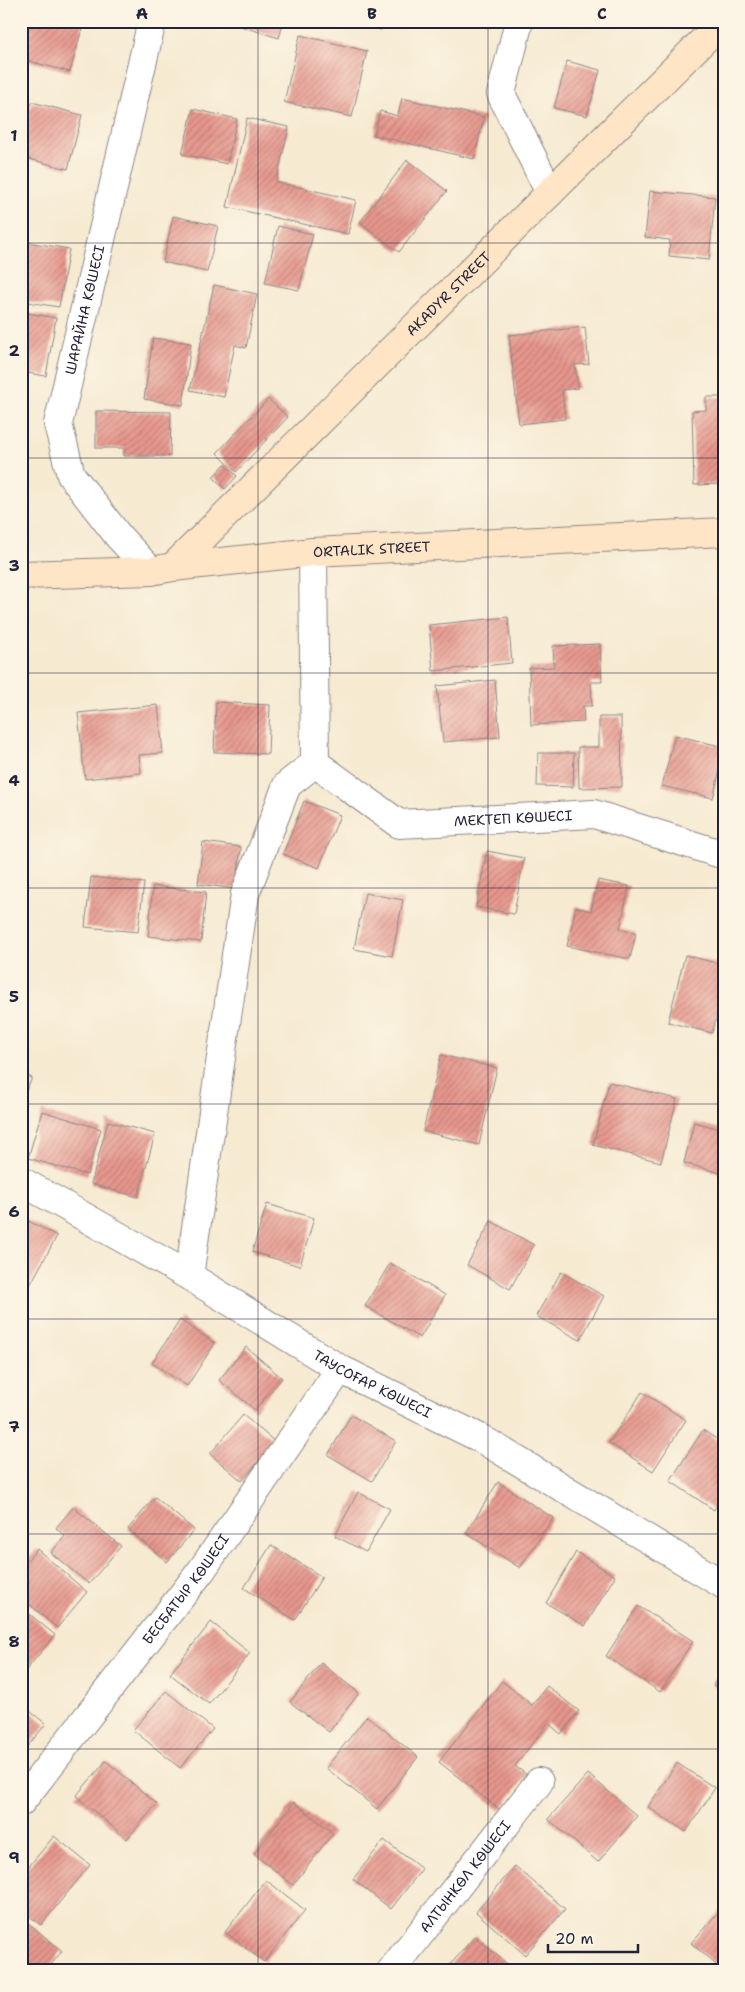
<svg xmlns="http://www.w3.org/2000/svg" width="745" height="1992" viewBox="0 0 745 1992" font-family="'Shantell Sans',sans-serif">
  <defs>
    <pattern id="building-hatch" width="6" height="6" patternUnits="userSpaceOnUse" patternTransform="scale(1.25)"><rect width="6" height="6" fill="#e7978d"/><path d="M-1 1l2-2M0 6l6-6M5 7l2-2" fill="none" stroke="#bb7b74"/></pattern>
  </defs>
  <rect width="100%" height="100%" fill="#fcf5e5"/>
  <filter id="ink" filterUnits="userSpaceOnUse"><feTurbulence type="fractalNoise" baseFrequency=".02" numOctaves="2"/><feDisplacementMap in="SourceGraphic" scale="10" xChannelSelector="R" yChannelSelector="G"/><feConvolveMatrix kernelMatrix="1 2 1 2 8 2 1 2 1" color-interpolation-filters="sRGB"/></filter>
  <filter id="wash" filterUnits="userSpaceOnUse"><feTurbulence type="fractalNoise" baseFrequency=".0096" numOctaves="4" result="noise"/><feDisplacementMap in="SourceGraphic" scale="20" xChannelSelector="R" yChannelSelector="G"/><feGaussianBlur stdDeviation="1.12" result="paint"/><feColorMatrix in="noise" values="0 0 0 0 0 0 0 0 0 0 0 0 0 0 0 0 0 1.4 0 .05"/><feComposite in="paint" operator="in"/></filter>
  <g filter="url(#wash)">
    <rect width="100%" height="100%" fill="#f6ead1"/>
    <g id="blocks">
      <g fill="url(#building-hatch)">
        <polygon points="30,21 84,21 70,72 21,59 21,52"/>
        <polygon points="224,21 284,21 279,38"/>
        <polygon points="347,21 383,21 381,30"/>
        <polygon points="300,35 367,51 352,117 284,102"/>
        <polygon points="567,61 600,70 587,116 554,108"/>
        <polygon points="402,98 484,117 474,159 374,135 380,111 398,116"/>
        <polygon points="32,102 82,115 68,169 21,157 21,142"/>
        <polygon points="193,109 237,119 227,164 182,154"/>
        <polygon points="247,118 289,127 276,182 356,200 348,234 227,207"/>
        <polygon points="407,160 447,191 399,252 360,222"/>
        <polygon points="650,191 715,197 709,260 669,256 670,240 645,237"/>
        <polygon points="173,216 218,226 207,272 163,262"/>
        <polygon points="278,226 313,234 299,290 265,283"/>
        <polygon points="21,241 69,249 59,307 21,301"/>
        <polygon points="214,285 257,294 246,348 235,345 224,397 190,390"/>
        <polygon points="21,312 56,318 46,376 21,372"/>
        <polygon points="585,327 589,364 575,365 578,388 562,390 565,419 519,424 509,335"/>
        <polygon points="153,338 191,343 183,405 144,399"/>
        <polygon points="706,397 724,397 724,484 694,485 692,411 706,410"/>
        <polygon points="268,399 288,417 236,472 217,453"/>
        <polygon points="96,411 171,412 170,456 124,456 124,448 96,448"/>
        <polygon points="225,464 237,476 225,489 213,477"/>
        <polygon points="719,608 724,608 724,645 722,645"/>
        <polygon points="508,617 512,663 433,671 429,625"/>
        <polygon points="600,644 602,682 591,682 592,706 583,706 584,722 531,725 529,668 554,667 553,646"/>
        <polygon points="495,680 500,737 443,742 437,686"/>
        <polygon points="216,702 270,705 268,754 214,752"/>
        <polygon points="158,705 163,753 139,755 141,773 85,779 78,713"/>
        <polygon points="599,717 621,717 622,787 579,788 578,747 599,747"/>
        <polygon points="675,735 724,747 724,754 713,798 662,786"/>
        <polygon points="538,753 574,753 573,787 537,786"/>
        <polygon points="304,801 340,815 319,868 283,854"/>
        <polygon points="203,842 241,847 236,889 198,884"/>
        <polygon points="487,851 524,858 514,914 476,907"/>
        <polygon points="91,877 144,883 138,932 85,927"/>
        <polygon points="598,880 629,886 620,929 636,933 630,959 567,946 576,907 591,911"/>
        <polygon points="153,886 206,892 201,942 148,936"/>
        <polygon points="365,893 403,900 392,956 354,949"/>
        <polygon points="685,955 724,965 724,989 712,1033 668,1022"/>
        <polygon points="441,1055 497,1068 479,1145 423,1131"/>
        <polygon points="21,1073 32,1078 21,1101"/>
        <polygon points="609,1082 677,1099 661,1162 593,1145"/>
        <polygon points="42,1111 101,1129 87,1175 28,1158"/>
        <polygon points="108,1121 155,1134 138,1197 91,1184"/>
        <polygon points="694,1122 724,1130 724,1174 684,1163"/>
        <polygon points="267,1204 314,1218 300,1266 252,1252"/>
        <polygon points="21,1217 57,1236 30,1285 21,1281"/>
        <polygon points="491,1221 534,1245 510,1289 467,1265"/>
        <polygon points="390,1263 445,1295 420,1338 365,1306"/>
        <polygon points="561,1272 604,1296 580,1340 536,1316"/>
        <polygon points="180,1320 215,1343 187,1386 152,1363"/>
        <polygon points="246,1347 282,1378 255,1410 219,1380"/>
        <polygon points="642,1392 686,1420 653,1471 609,1443"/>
        <polygon points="243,1415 275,1442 242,1481 210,1454"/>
        <polygon points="351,1415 396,1441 372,1481 328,1455"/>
        <polygon points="703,1430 724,1444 724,1494 714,1510 670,1481"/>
        <polygon points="498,1482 553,1518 520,1568 466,1533"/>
        <polygon points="358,1492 390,1509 366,1552 335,1536"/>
        <polygon points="155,1497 194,1530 167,1562 128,1529"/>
        <polygon points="73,1507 121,1546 89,1584 51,1553 65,1536 56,1528"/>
        <polygon points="271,1545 322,1577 295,1620 244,1588"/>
        <polygon points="37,1549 87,1592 57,1628 21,1597 21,1567"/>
        <polygon points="576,1552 615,1576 585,1626 546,1603"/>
        <polygon points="638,1606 693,1641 660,1692 606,1656"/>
        <polygon points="21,1607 55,1635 21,1676"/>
        <polygon points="211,1622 250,1653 209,1704 170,1674"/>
        <polygon points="321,1663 359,1693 329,1732 290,1702"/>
        <polygon points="724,1667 724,1692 713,1685"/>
        <polygon points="502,1681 532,1705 547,1686 579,1711 561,1734 548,1723 515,1766 527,1775 500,1810 439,1762"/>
        <polygon points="166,1691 213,1729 180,1768 133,1730"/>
        <polygon points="21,1704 46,1724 21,1754"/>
        <polygon points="367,1716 418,1757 377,1809 326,1768"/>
        <polygon points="106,1761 157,1804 127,1839 76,1796"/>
        <polygon points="677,1763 715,1788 686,1832 648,1807"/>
        <polygon points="588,1774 637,1816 598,1862 548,1819"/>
        <polygon points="294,1802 333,1833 293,1885 254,1854"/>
        <polygon points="54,1836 90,1865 41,1925 21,1910 21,1876"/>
        <polygon points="384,1840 422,1869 391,1909 353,1879"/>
        <polygon points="515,1866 565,1909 525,1955 476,1912"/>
        <polygon points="266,1880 305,1910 264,1962 225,1932"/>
        <polygon points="724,1906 724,1971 723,1971 691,1943"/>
        <polygon points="21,1917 62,1951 46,1971 21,1971"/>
        <polygon points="475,1936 515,1971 445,1971"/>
      </g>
    </g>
  </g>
  <g filter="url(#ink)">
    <use href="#blocks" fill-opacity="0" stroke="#8c8686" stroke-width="1"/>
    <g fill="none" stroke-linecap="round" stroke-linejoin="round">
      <defs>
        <g id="street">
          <polyline points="519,21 501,94 550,193"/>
          <path id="s1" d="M151,571L119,537L71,475L58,424L152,21"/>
          <path id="s2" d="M315,763L399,824L594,814L724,855"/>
          <path id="s3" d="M21,1181L189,1276L340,1369L480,1438L724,1585"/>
          <polyline points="189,1276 245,894 287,785 315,763 313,552"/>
          <path id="s4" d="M21,1802L201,1571L340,1369"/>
          <path id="s5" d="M391,1971L539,1782"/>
        </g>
        <g id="secondary">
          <path id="s6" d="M173,567L723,21"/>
          <path id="s7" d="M21,575L151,571L173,567L313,552L724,532"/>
        </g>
      </defs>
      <use href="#street" stroke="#8c8686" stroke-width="30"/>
      <use href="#secondary" stroke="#8c8686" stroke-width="30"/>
      <use href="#street" stroke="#fff" stroke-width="28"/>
      <use href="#secondary" stroke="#fee5c5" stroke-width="28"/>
    </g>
  </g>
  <path fill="none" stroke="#22223b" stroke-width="1" stroke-opacity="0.55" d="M258,21V1971M488,21V1971M21,243H724M21,458H724M21,673H724M21,888H724M21,1104H724M21,1319H724M21,1534H724M21,1749H724"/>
  <g text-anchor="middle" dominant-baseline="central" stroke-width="4" stroke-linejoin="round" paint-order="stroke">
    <g font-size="14" fill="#22223b" stroke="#fcf5e5">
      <text stroke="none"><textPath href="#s6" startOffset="388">AKADYR STREET</textPath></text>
      <text stroke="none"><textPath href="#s1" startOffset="295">ШАРАЙНА КӨШЕСІ</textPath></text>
      <text stroke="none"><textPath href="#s7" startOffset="352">ORTALIK STREET</textPath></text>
      <text stroke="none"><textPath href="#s2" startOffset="218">МЕКТЕП КӨШЕСІ</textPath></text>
      <text stroke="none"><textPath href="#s3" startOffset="406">ТАУCОҒАР КӨШЕСІ</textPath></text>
      <text stroke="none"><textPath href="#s4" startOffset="269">БЕСБАТЫР КӨШЕСІ</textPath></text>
      <text stroke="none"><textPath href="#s5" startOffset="120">АЛТЫНКӨЛ КӨШЕСІ</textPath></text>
    </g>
  </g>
  <rect width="745" height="1992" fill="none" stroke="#fcf5e5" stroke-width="55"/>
  <path d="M548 1944v8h90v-8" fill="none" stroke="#22223b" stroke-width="2.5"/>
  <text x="555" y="1944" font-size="15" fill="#22223b" stroke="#fcf5e5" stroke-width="4" paint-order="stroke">20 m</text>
  <rect x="28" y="28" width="690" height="1936" fill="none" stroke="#22223b" stroke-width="2"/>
  <g font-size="16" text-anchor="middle" font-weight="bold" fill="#22223b">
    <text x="142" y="19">A</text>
    <text x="372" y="19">B</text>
    <text x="602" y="19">C</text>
    <text x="14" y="141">1</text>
    <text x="14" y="356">2</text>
    <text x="14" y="571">3</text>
    <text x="14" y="786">4</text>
    <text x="14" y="1002">5</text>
    <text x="14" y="1217">6</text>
    <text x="14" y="1432">7</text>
    <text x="14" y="1647">8</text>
    <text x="14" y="1863">9</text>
  </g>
</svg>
